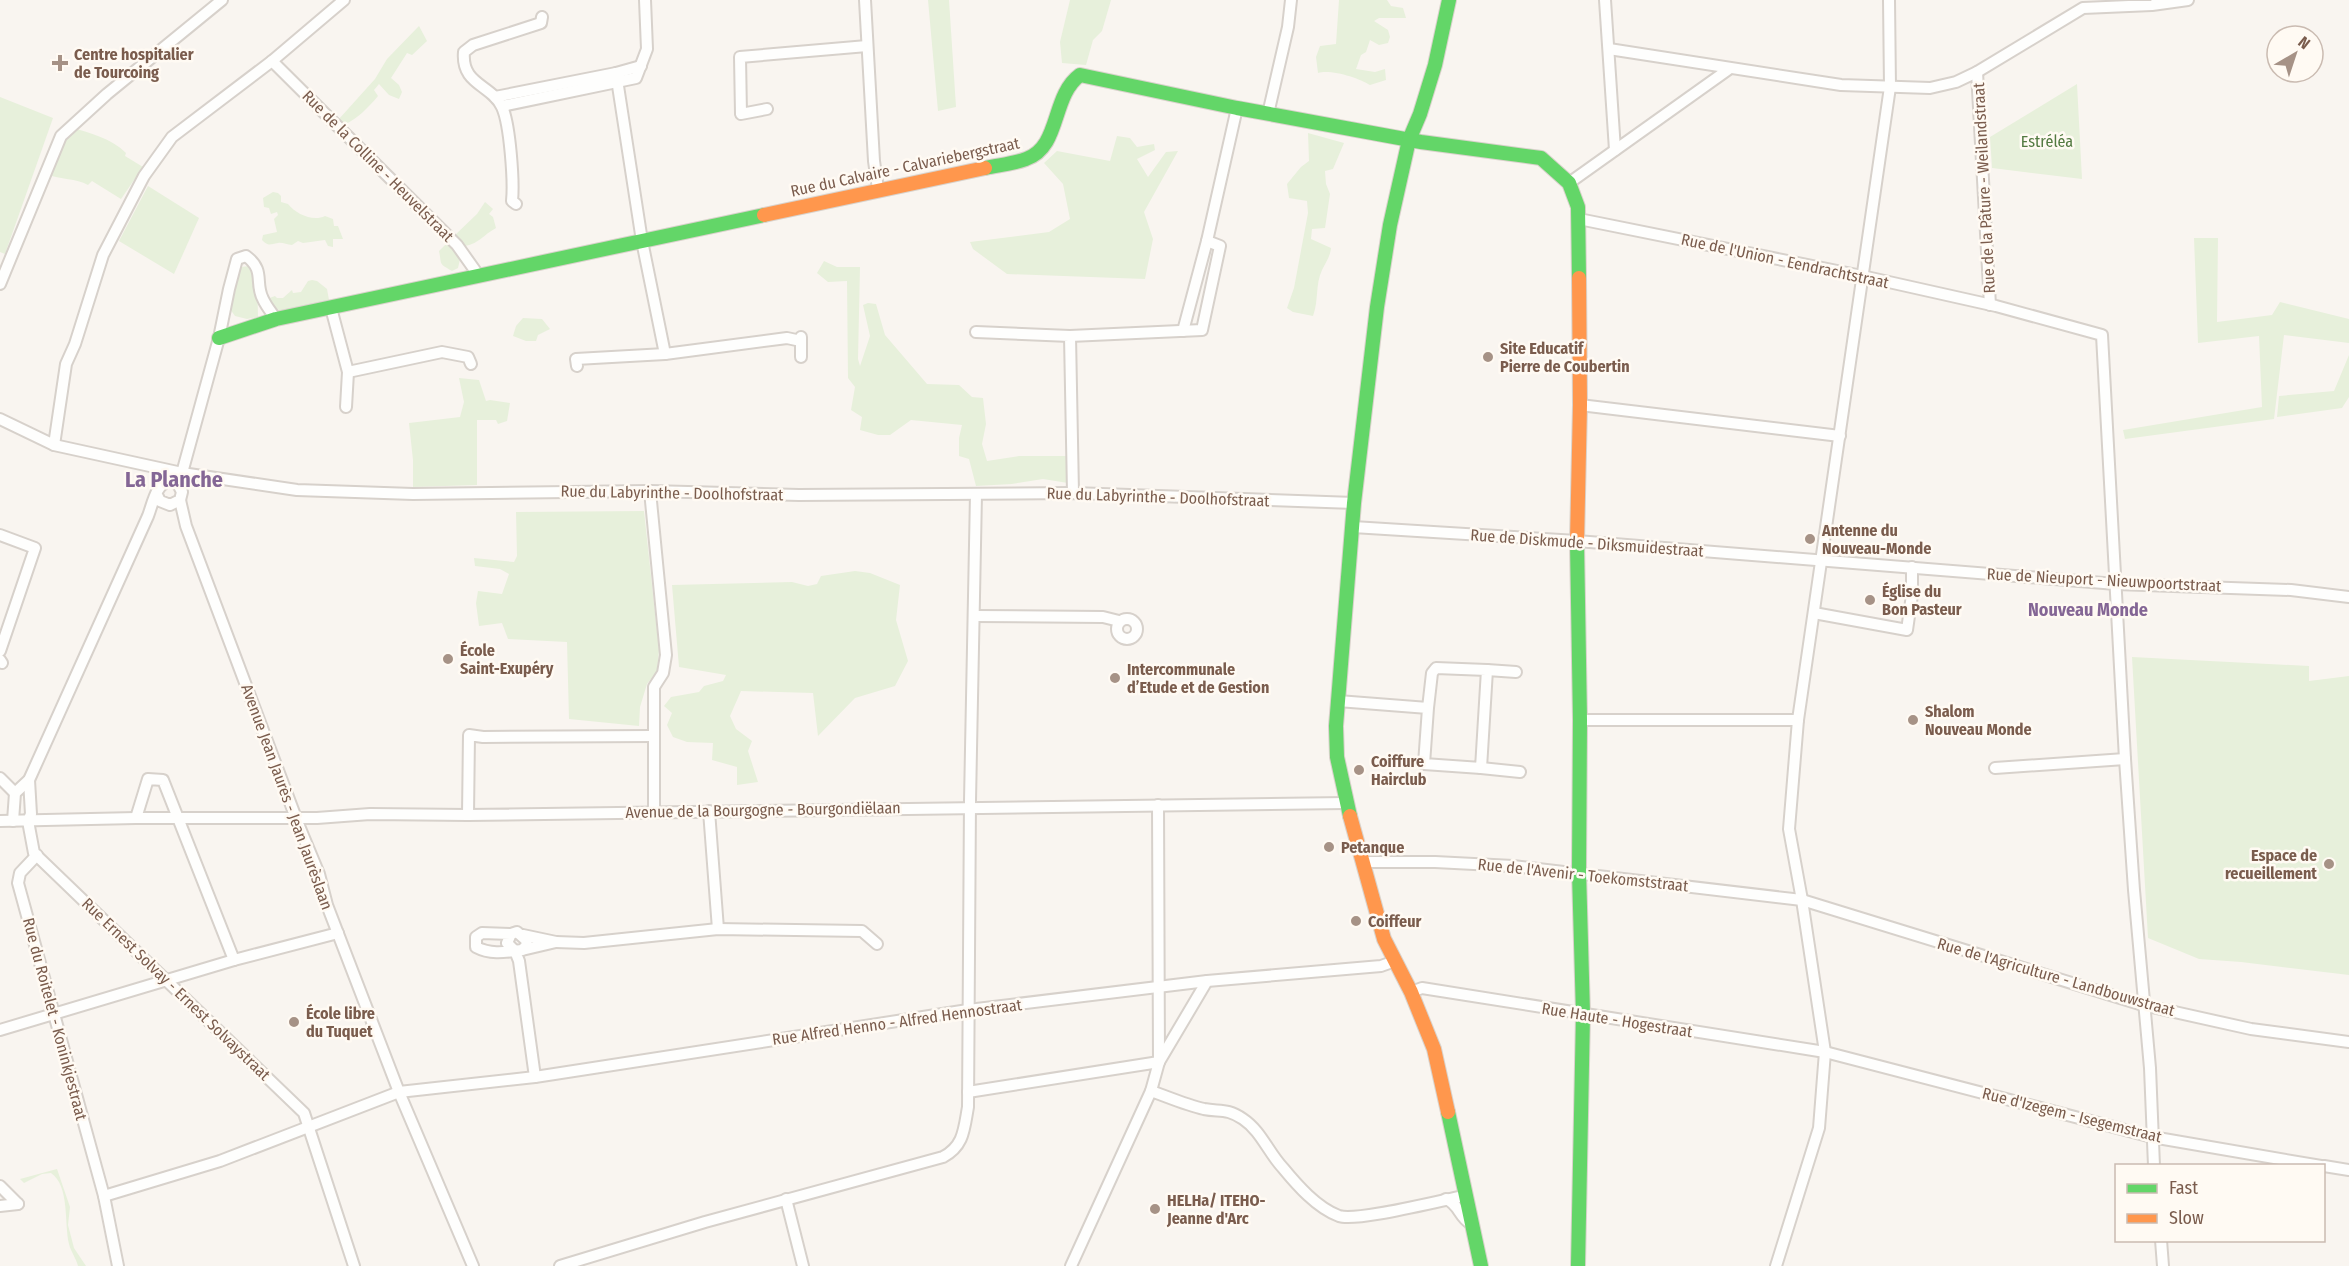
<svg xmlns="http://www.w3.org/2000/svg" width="2349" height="1266" viewBox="0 0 2349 1266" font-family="'Fira Sans Condensed',sans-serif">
  <rect width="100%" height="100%" fill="#f9f5f0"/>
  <g fill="#e7f0db">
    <polygon points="928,0 949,0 956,107 938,111"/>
    <polygon points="1070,0 1111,0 1102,31 1093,40 1086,65 1062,63 1060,42"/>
    <path d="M1339,0H1387L1391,6L1403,8L1406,18H1379L1374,21L1388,30L1390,37L1388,43L1379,45L1370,40L1366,52L1361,55L1356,69L1375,72L1385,69L1386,80L1370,85C1359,78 1331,69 1318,73L1316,57L1320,46L1336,44Z"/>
    <path d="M419,26L427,41L412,55L407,53L391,78L399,85L402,92L399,99L389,95L379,84L374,90L378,96C368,108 358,118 344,125L339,119L375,79L387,59Z"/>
    <polygon points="2077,84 2082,179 1992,168 1990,137"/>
    <polygon points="0,97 53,118 5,254 0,252"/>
    <path d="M70,127C90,133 111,138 126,153L125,156L143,167L121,199L92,181L88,185C76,178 61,180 46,174Z"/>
    <path d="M1308,133L1344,143L1333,169L1325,171L1326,184L1330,194L1325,228L1312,229L1311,239L1331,248C1330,257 1326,262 1322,270C1315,285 1319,300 1313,316L1293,312L1287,308L1294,288L1308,213L1307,201L1289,198L1287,184L1301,167L1309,161Z"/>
    <polygon points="1117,136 1130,138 1137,147 1154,144 1155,150 1137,159 1148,177 1166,152 1178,151 1144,212 1153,239 1145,279 1007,274 973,249 970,242 1049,232 1070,219 1063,184 1044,163 1057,151 1110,161"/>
    <polygon points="148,186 199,218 174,274 119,241"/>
    <path d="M273,192L278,193L281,196V202L288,204C296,214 313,222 325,216L333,219L334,226H338L343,239H333V247L328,246L325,240L303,243L298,241L292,245C287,245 282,242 278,243C270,244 269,247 262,240L263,235L277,232L274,219L278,215L277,212L271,214L269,208L264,207L263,198Z"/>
    <path d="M485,202L493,209L489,214L493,217L496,228C483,235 480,243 465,246L454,236L477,214Z"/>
    <polygon points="2194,238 2218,238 2217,322 2272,315 2280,302 2349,319 2349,343 2284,335 2274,419 2125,439 2123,430 2262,407 2259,336 2198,343"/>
    <path d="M446,244L461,255L458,268L452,271C438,263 442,265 439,251Z"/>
    <polygon points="824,261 837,267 860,267 858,359 860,366 870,336 863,305 868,303 876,304 885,335 927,384 959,385 972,397 983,398 986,424 982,444 987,461 1019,456 1066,456 1068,483 1043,479 1012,484 976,486 969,459 959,456 959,438 962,425 911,420 890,435 878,435 860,430 862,417 851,410 855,387 848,378 847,281 828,282 817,273"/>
    <polygon points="248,266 257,273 258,317 247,319 235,316 230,309 239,271 242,267"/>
    <polygon points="312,280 317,281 327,289 329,300 282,311 273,308 267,299 275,296 277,298 283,298 292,290 293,293 301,292 308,281"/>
    <polygon points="523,318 542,319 550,329 538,335 536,341 526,341 513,336 516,326"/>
    <polygon points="2349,355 2349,397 2342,408 2277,417 2279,396 2334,391"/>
    <polygon points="459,378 479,380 486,401 490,400 510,403 507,421 498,424 496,420 477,420 477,485 413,487 413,460 409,423 460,417 464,402"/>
    <polygon points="644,511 659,650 657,671 647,684 640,707 639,726 569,719 567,642 508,639 502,623 479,626 476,603 478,591 502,594 509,574 500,569 475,566 474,558 514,562 517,556 516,512"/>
    <polygon points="855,571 870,573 900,585 896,620 908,661 895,686 855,698 818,736 813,693 741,691 730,716 736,729 752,741 748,751 758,782 737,785 737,767 712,760 713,743 687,742 673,737 667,725 672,713 664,706 671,697 699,692 704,686 723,681 726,675 679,667 672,585 792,582 808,586 817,584 821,576"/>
    <polygon points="2132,657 2309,666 2309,681 2349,676 2349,975 2241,962 2199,959 2148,938"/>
    <path d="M57,1169L70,1207L68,1225L74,1248L86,1266H78C76,1258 71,1252 69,1244C64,1223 70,1186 51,1173L42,1174L24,1183L20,1179Z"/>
  </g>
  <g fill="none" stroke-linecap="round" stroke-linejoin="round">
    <defs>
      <g id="street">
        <polyline points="865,0 874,161 878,189"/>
        <polyline points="1605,0 1615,150"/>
        <polyline points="1609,49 1841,85 1930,88 1956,82 1977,72 2083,8 2152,5 2188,0"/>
        <polyline points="272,61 457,245 479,276"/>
        <polyline points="1977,72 1990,305"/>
        <polyline points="616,73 642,241 665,354"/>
        <polyline points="495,97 616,73 641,66"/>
        <polyline points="502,106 636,78 647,49 645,0"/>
        <polyline points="767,109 741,114 740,57 867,46"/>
        <polyline points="1268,114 1288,27 1291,0"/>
        <polyline points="1569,183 1729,69"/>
        <path d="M516,204L512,201C514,182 510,124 502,107C491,84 461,85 464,52L473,45L541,23L542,17"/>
        <polyline points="1579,219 1862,276 1996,306 2102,335 2125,759 2134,890 2150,1068 2154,1166"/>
        <polyline points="0,284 61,136 107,94 222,0"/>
        <polyline points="331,308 348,372 346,407"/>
        <polyline points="1183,331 1207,241 1237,108"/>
        <polyline points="976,332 1070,336 1073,493"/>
        <polyline points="1070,336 1202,330 1220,246 1207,241"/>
        <polyline points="801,337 801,357"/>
        <polyline points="577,366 576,359 665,354 787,338 801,341"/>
        <polyline points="348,372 442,352 468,357 471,364"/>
        <polyline points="1580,405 1840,436"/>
        <polyline points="0,419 54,445 182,473 297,490 413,494 650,491 799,495 1073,493 1354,503"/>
        <polyline points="54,445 66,364 75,344 103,255 144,176 172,137 272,61 344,0"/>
        <path d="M182,473L219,338L229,289L237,259L246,256C266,271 254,282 263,299C266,306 272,313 276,319"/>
        <polyline points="650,491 666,655 663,673 654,687 654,812"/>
        <polyline points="180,500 186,526 299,826 319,874 327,905 399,1092 473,1266"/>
        <polyline points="1353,527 1577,541 2116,584 2291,590 2349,597"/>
        <polyline points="0,535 35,548 0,651"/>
        <polyline points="1814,613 1907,630 1912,595 1912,567"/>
        <polyline points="974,616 1103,617 1119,621"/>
        <circle cx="1127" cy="629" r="10"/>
        <polyline points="0,660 2,663"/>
        <polyline points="1487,670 1516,672"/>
        <polyline points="1338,701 1428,708 1432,673 1436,668 1487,670 1481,768 1424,764 1428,708"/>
        <polyline points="1580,720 1798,720"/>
        <polyline points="1481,768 1520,772"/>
        <polyline points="1995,768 2125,759"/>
        <polyline points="0,778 15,793"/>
        <polyline points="29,780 31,814 28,821 34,853 304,1113 354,1266"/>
        <polyline points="1158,805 1159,1062"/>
        <polyline points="709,811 718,929"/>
        <polyline points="468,815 469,735 483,737 653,736"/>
        <polyline points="136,818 148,779 163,780 234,960"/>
        <polyline points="0,821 136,818 317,818 370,814 468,815 1346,803"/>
        <path d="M13,821L15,793L29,780L148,516C153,503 156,483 170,481L178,484L182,492L180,500L170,505L160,501L157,495"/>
        <polyline points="37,855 20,873 18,883 104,1196 118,1266"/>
        <polyline points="1363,862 1435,862 1513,866 1802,900 2143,1005 2251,1029 2349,1042"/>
        <path d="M511,934L482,933L476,937V947C491,955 506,952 522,950L527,945L526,940L517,932L511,934L507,943L515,951L519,961L535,1077"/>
        <polyline points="556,942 584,943 718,929 862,931 877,944"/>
        <polyline points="522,950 556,942 523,935"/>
        <polyline points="1411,992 1422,988 1825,1052 2152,1137 2321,1166"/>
        <polyline points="0,1030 234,960 338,933"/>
        <path d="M1151,1091C1168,1097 1186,1105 1204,1109C1220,1112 1227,1108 1243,1119C1261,1131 1268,1152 1283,1168C1297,1185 1317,1208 1339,1216C1357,1222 1441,1200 1465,1196"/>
        <polyline points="968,1092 1159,1062"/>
        <polyline points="2324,1166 2349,1170"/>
        <polyline points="0,1186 18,1204"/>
        <polyline points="104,1196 220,1161 399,1092 535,1077 968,1010 1207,981 1381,966 1395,961"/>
        <polyline points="786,1199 803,1266"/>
        <path d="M1446,1199C1459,1204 1459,1217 1470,1223"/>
        <polyline points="0,1206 18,1204"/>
        <polyline points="2161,1240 2163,1266"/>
        <path d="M560,1266L705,1222L943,1157C964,1146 964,1129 968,1107L970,801L976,494"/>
        <polyline points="1071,1266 1151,1091 1159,1062 1207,981"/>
        <polyline points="1776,1266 1819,1128 1825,1052 1802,900 1789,829 1798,720 1890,87 1889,0"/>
      </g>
      <g id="fast">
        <path d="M985,168C998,165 1013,164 1026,159C1061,147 1051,96 1080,75L1237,108L1421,142L1541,158L1569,183L1578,207L1579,278"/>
        <polyline points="219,338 276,319 764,215"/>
        <polyline points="1577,542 1580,720 1579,872 1583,1014 1578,1266"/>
        <polyline points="1350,816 1337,757 1336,726 1354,503 1377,307 1390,225 1409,140 1420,114 1435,65 1449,0"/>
        <polyline points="1448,1112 1481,1266"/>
      </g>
      <g id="slow">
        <polyline points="764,215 985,168"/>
        <polyline points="1577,542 1580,405 1579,278"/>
        <polyline points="1350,816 1384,939 1411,992 1434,1049 1448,1112"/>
      </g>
    </defs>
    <use href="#street" stroke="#d7d1cb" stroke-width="14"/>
    <use href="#fast" stroke="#d9d2cb" stroke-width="16"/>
    <use href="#slow" stroke="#d9d2cb" stroke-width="16"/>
    <use href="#street" stroke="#fefefd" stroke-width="10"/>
    <use href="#fast" stroke="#63d668" stroke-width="14"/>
    <use href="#slow" stroke="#ff974d" stroke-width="14"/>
  </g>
  <g fill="#a69286" stroke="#fffaf3" stroke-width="2">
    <path d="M57 54h6v6h6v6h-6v6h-6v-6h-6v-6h6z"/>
    <circle cx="1488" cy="357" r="6"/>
    <circle cx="1810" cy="539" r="6"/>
    <circle cx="1870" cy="600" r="6"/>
    <circle cx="448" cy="659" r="6"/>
    <circle cx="1115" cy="678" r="6"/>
    <circle cx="1913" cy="720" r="6"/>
    <circle cx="1359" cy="770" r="6"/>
    <circle cx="1329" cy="847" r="6"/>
    <circle cx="2329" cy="864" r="6"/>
    <circle cx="1356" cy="921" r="6"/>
    <circle cx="294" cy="1022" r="6"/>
    <circle cx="1155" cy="1209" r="6"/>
  </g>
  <g text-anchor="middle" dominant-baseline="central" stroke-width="5" stroke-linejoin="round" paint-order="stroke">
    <g font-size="16" font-weight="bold" fill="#7a5c4d" stroke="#fffaf3" text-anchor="start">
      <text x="74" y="54">Centre hospitalier<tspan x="74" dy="18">de Tourcoing</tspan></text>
      <text x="1500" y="348">Site Educatif<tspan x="1500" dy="18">Pierre de Coubertin</tspan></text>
      <text x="1822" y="530">Antenne du<tspan x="1822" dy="18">Nouveau-Monde</tspan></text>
      <text x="1882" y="591">Église du<tspan x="1882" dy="18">Bon Pasteur</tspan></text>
      <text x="460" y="650">École<tspan x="460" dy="18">Saint-Exupéry</tspan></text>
      <text x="1127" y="669">Intercommunale<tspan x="1127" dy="18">d’Etude et de Gestion</tspan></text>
      <text x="1925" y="711">Shalom<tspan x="1925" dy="18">Nouveau Monde</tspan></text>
      <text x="1371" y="761">Coiffure<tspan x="1371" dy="18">Hairclub</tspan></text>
      <text x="1341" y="847">Petanque</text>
      <text x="2317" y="855" text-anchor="end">Espace de<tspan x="2317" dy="18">recueillement</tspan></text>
      <text x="1368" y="921">Coiffeur</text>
      <text x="306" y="1013">École libre<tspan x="306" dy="18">du Tuquet</tspan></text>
      <text x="1167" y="1200">HELHa/ ITEHO-<tspan x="1167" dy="18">Jeanne d'Arc</tspan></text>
    </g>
    <g font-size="16" fill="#537a41" stroke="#fffaf3">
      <text x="2047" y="141">Estréléa</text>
    </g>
    <g font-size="16" fill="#7a5c4d" stroke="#fffaf3">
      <text transform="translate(378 166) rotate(45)">Rue de la Colline - Heuvelstraat</text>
      <text transform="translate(905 167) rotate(-12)">Rue du Calvaire - Calvariebergstraat</text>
      <text transform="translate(1984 188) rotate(-93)">Rue de la Pâture - Weilandstraat</text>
      <text transform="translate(1785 261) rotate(12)">Rue de l'Union - Eendrachtstraat</text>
      <text transform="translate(672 493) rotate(1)">Rue du Labyrinthe - Doolhofstraat</text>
      <text transform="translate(1158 497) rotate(2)">Rue du Labyrinthe - Doolhofstraat</text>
      <text transform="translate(1587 543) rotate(4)">Rue de Diskmude - Diksmuidestraat</text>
      <text transform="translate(2104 580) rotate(3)">Rue de Nieuport - Nieuwpoortstraat</text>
      <text transform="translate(287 797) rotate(70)">Avenue Jean Jaurès - Jean Jaurèslaan</text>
      <text transform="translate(763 810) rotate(-1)">Avenue de la Bourgogne - Bourgondiëlaan</text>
      <text transform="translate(1583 875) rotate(6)">Rue de l'Avenir - Toekomststraat</text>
      <text transform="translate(2056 977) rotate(16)">Rue de l'Agriculture - Landbouwstraat</text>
      <text transform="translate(176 989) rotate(44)">Rue Ernest Solvay - Ernest Solvaystraat</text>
      <text transform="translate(55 1019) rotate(75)">Rue du Roitelet - Koninkjestraat</text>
      <text transform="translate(1617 1020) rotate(9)">Rue Haute - Hogestraat</text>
      <text transform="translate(897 1022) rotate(-8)">Rue Alfred Henno - Alfred Hennostraat</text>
      <text transform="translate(2072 1115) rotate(14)">Rue d'Izegem - Isegemstraat</text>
    </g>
    <g font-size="18" font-weight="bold" fill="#846695" stroke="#fffaf3">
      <text x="2088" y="610">Nouveau Monde</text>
    </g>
    <g font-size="22" font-weight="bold" fill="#846695" stroke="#fffaf3">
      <text x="174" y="479">La Planche</text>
    </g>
  </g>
  <rect x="2115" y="1164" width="210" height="78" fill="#fffaf3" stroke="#cabbb1" stroke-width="1.5"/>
  <rect x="2127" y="1184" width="30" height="9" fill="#63d668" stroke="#cabbb1" stroke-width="1.5"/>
  <text x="2169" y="1194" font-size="18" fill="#7a5c4d">Fast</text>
  <rect x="2127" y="1214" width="30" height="9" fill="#ff974d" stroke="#cabbb1" stroke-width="1.5"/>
  <text x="2169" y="1224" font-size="18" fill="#7a5c4d">Slow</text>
  <g transform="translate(2295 54) rotate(39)"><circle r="28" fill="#fffaf3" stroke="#cabbb1" stroke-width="1.5"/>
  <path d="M0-4.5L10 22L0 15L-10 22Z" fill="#a69286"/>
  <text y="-9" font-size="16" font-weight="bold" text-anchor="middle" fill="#7a5c4d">N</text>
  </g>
</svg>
